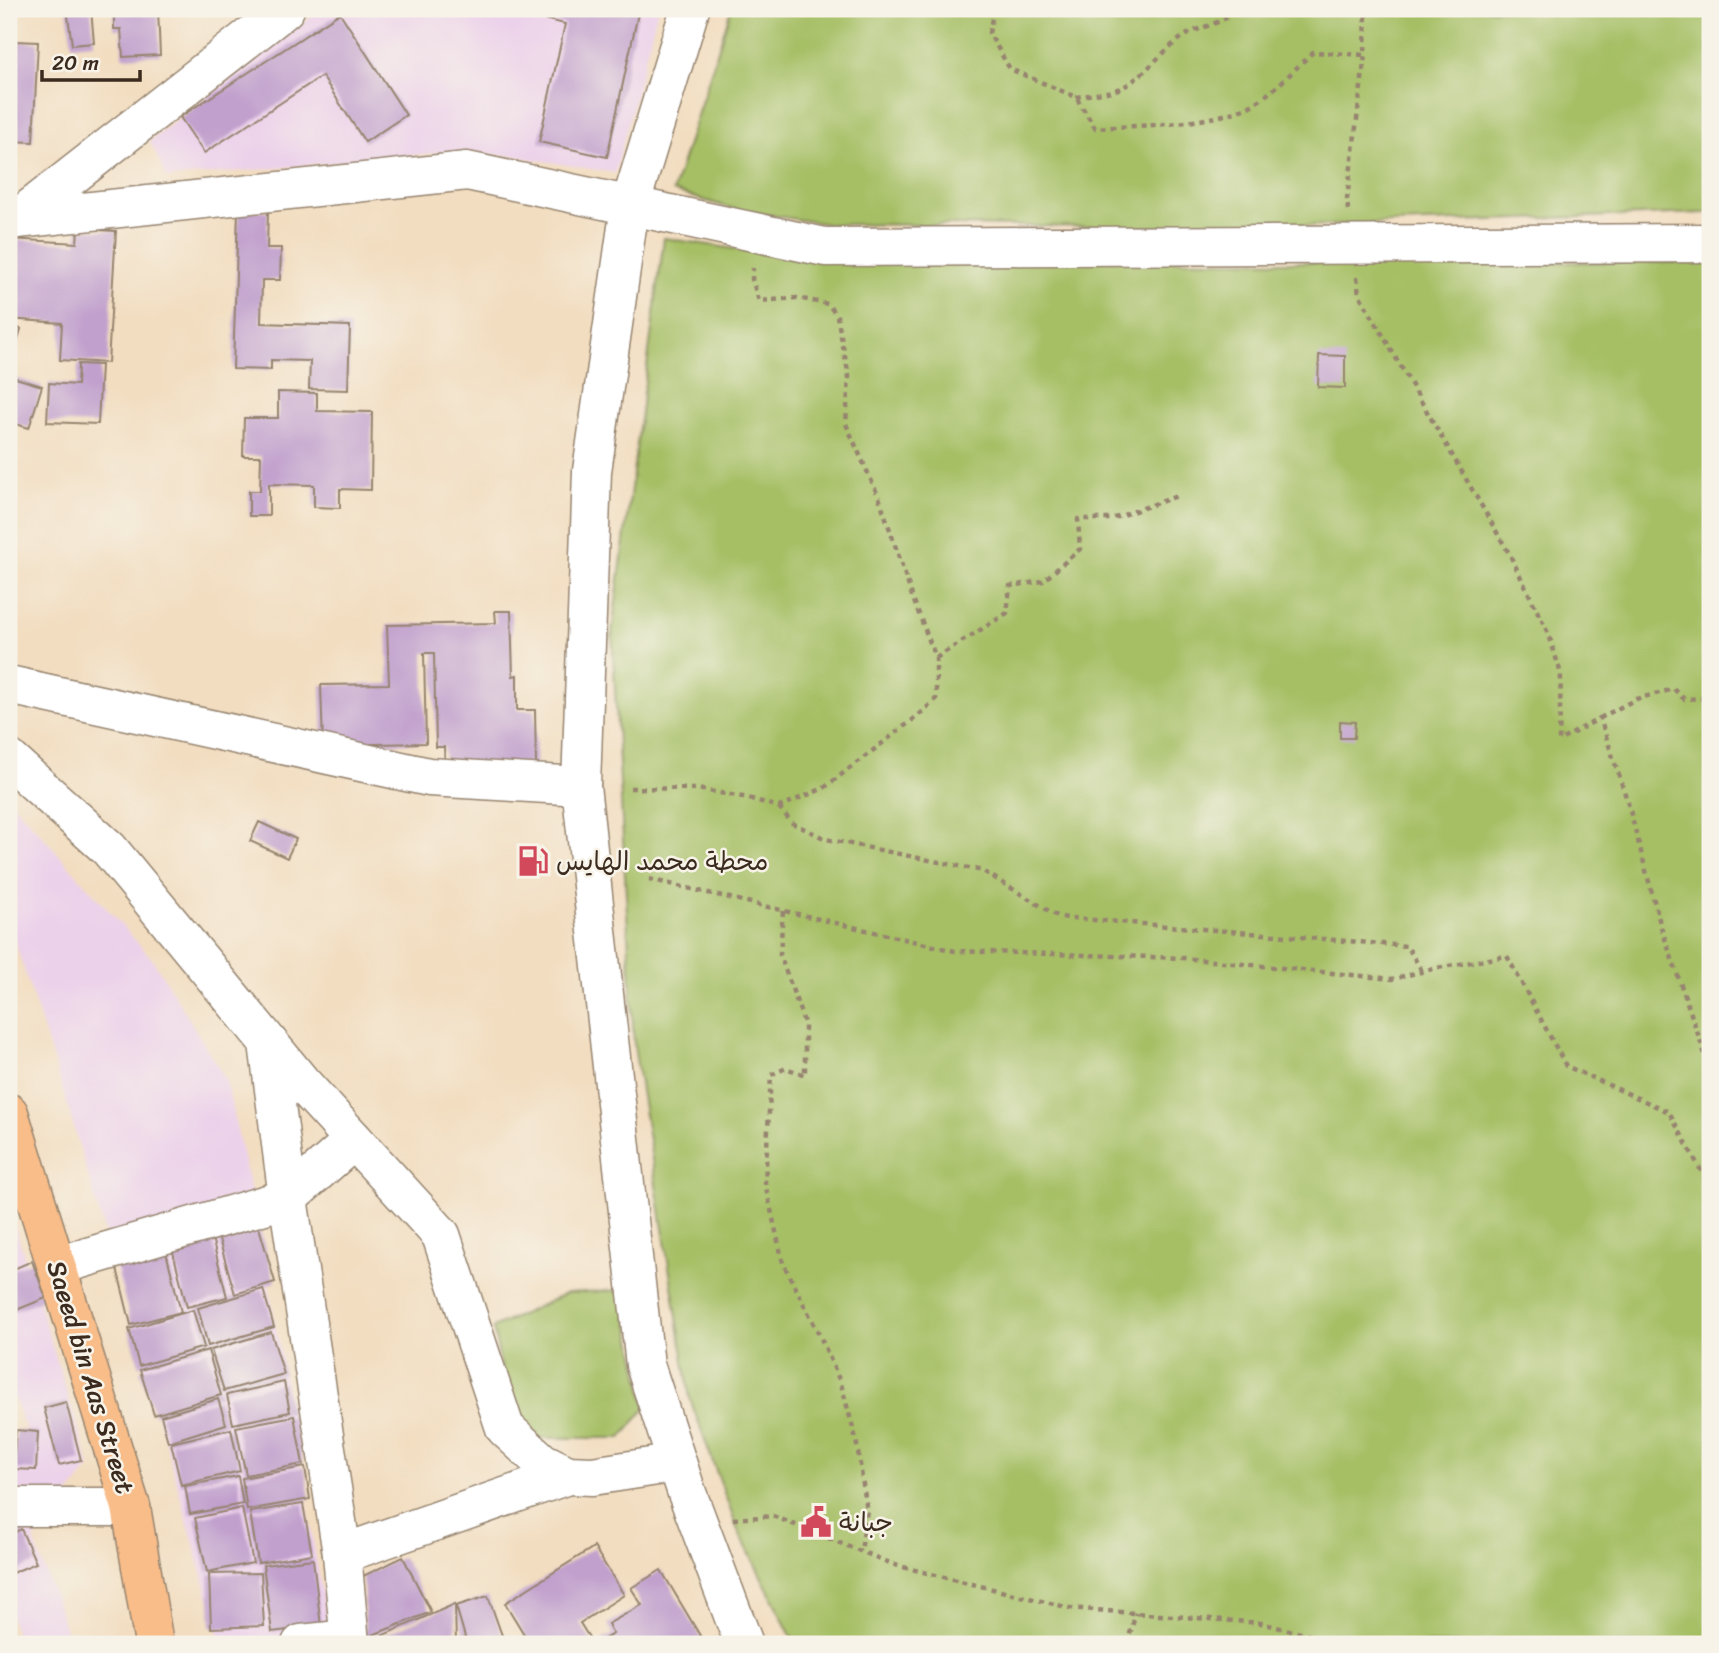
<svg xmlns="http://www.w3.org/2000/svg" width="1719" height="1653" viewBox="0 0 1719 1653" font-family="Sriracha,'Playpen Sans Arabic',sans-serif">
  <rect width="100%" height="100%" fill="#f7f3e8"/>
  <filter id="ink" filterUnits="userSpaceOnUse"><feTurbulence type="fractalNoise" baseFrequency=".0143" numOctaves="2"/><feDisplacementMap in="SourceGraphic" scale="14" xChannelSelector="R" yChannelSelector="G"/><feConvolveMatrix kernelMatrix="1 2 1 2 8 2 1 2 1" color-interpolation-filters="sRGB"/></filter>
  <filter id="wash" filterUnits="userSpaceOnUse"><feTurbulence type="fractalNoise" baseFrequency=".00686" numOctaves="4" result="noise"/><feDisplacementMap in="SourceGraphic" scale="28" xChannelSelector="R" yChannelSelector="G"/><feGaussianBlur stdDeviation="1.57" result="paint"/><feColorMatrix in="noise" values="0 0 0 0 0 0 0 0 0 0 0 0 0 0 0 0 0 1.4 0 .05"/><feComposite in="paint" operator="in"/></filter>
  <g filter="url(#wash)">
    <rect width="100%" height="100%" fill="#f2ddc0"/>
    <g fill="#ecd1ea">
      <polygon points="321,9 658,9 615,173 514,156 448,152 167,178 150,141"/>
      <polygon points="9,799 153,960 226,1080 258,1225 331,1644 222,1644 132,1324 62,1087 9,923"/>
      <polygon points="9,1208 90,1467 34,1540 71,1644 19,1644 9,1612 9,1478 29,1437 9,1386"/>
    </g>
    <g fill="#a6bf65" stroke="#707442" stroke-width="2">
      <polygon points="731,9 1710,9 1710,210 1705,213 1239,228 828,224 737,210 673,191"/>
      <polygon points="664,238 774,255 1366,263 1710,262 1710,1644 795,1644 737,1528 690,1399 634,1046 612,632"/>
      <polygon points="622,1290 646,1408 621,1438 541,1438 512,1417 493,1328 567,1293"/>
    </g>
    <g id="blocks">
      <g fill="#c1a0cd">
        <polygon points="9,9 17,9 15,41 38,42 33,142 9,141"/>
        <polygon points="67,9 91,9 94,43 72,45"/>
        <polygon points="114,9 158,9 160,55 123,57 121,29 114,29"/>
        <polygon points="501,9 639,9 607,157 539,142 565,24"/>
        <polygon points="340,13 406,115 365,142 322,76 204,153 180,117"/>
        <polygon points="238,210 268,211 267,248 281,248 280,280 262,280 261,323 350,326 348,390 309,389 310,361 271,360 271,370 233,369"/>
        <polygon points="78,229 116,231 108,363 60,360 62,323 9,319 9,239 77,243"/>
        <polygon points="9,326 21,329 9,369"/>
        <polygon points="1319,355 1345,356 1345,388 1318,387"/>
        <polygon points="78,364 101,365 98,424 47,422 49,383 77,385"/>
        <polygon points="9,376 42,386 29,428 9,422"/>
        <polygon points="278,392 317,393 317,411 372,412 371,490 340,489 340,508 314,507 314,485 269,484 269,516 249,516 249,491 260,491 261,456 243,456 244,418 278,418"/>
        <polygon points="495,611 511,611 513,676 517,675 517,710 535,710 536,764 445,766 444,747 436,747 434,653 424,653 426,743 323,745 321,685 389,684 387,625 496,623"/>
        <polygon points="1340,721 1355,722 1354,738 1340,738"/>
        <polygon points="259,822 296,839 287,858 250,841"/>
        <polygon points="258,1224 275,1282 235,1294 218,1236"/>
        <polygon points="212,1238 227,1297 187,1307 172,1248"/>
        <polygon points="166,1252 181,1312 131,1325 116,1264"/>
        <polygon points="32,1261 46,1298 9,1313 9,1271"/>
        <polygon points="263,1289 274,1327 208,1346 198,1308"/>
        <polygon points="193,1310 204,1347 139,1366 129,1329"/>
        <polygon points="271,1332 284,1374 224,1391 211,1350"/>
        <polygon points="208,1350 221,1395 154,1415 140,1370"/>
        <polygon points="284,1382 290,1412 233,1424 227,1395"/>
        <polygon points="218,1399 226,1424 168,1442 161,1416"/>
        <polygon points="66,1402 81,1460 59,1465 44,1408"/>
        <polygon points="294,1416 303,1464 246,1475 236,1427"/>
        <polygon points="231,1429 240,1471 181,1485 171,1443"/>
        <polygon points="16,1430 38,1432 36,1470 13,1469"/>
        <polygon points="305,1467 310,1499 247,1510 242,1478"/>
        <polygon points="238,1476 243,1504 190,1514 185,1486"/>
        <polygon points="303,1504 312,1554 258,1563 250,1512"/>
        <polygon points="242,1508 253,1563 207,1572 195,1518"/>
        <polygon points="21,1529 36,1563 12,1573 9,1535"/>
        <polygon points="594,1547 624,1595 580,1623 592,1642 588,1644 530,1644 505,1603"/>
        <polygon points="403,1557 431,1612 365,1638 363,1576"/>
        <polygon points="313,1559 321,1626 272,1632 263,1565"/>
        <polygon points="661,1570 705,1644 605,1644 602,1640 613,1634 608,1624 642,1605 631,1588"/>
        <polygon points="261,1573 264,1626 211,1628 209,1574"/>
        <polygon points="488,1596 505,1644 467,1644 456,1606"/>
        <polygon points="455,1604 456,1644 382,1644 381,1636"/>
      </g>
    </g>
  </g>
  <g filter="url(#ink)">
    <use href="#blocks" fill-opacity="0" stroke="#96846f" stroke-width="2"/>
    <g fill="none" stroke-linecap="round" stroke-linejoin="round">
      <defs>
        <g id="minor">
          <polyline points="690,9 630,206 592,471 581,786 645,1365 687,1493 744,1644"/>
          <polyline points="17,219 467,171 825,247 1710,243"/>
          <polyline points="17,219 285,9"/>
          <polyline points="9,685 429,777 581,786"/>
          <polyline points="9,759 109,849 301,1082 441,1235 505,1428 542,1462 568,1475 592,1476 677,1463"/>
          <polyline points="268,1043 288,1198 342,1554"/>
          <polyline points="57,1266 288,1198 354,1140"/>
          <polyline points="9,1507 131,1507"/>
          <polyline points="301,1644 349,1639"/>
          <polyline points="350,1644 342,1554 568,1475"/>
        </g>
        <polyline id="major" points="9,1113 131,1507 154,1644"/>
      </defs>
      <use href="#minor" stroke="#96846f" stroke-width="41"/>
      <use href="#major" stroke="#96846f" stroke-width="41"/>
      <g stroke="#96846f" stroke-width="4.5" stroke-dasharray="5 5" stroke-linecap="butt">
        <path d="M994,9L989,33L1010,69L1076,97L1095,128C1144,125 1199,126 1246,108C1267,99 1296,68 1313,52L1365,55"/>
        <path d="M1076,97C1091,94 1112,93 1125,86C1149,72 1163,48 1188,34C1202,26 1228,22 1236,9"/>
        <polyline points="1348,210 1347,199 1365,55 1366,9"/>
        <polyline points="1357,277 1359,294 1510,555 1549,635 1561,674 1559,741 1600,718 1628,803 1661,927 1710,1069"/>
        <polyline points="936,658 1007,613 1010,586 1043,581 1080,549 1078,519 1112,519 1180,495"/>
        <polyline points="1600,718 1636,699 1674,689 1684,699 1710,698"/>
        <polyline points="630,788 697,789 748,798 779,807 824,788 919,715 936,699 936,658 912,596 880,500 846,424 849,376 837,316 828,304 797,298 759,301 752,279 753,268"/>
        <polyline points="779,807 792,823 826,839 983,871 1059,917 1407,946 1422,971"/>
        <polyline points="649,879 955,951 1183,958 1392,979 1437,968 1507,956 1566,1066 1669,1112 1710,1187"/>
        <polyline points="783,911 780,955 805,1025 805,1075 786,1068 771,1075 765,1183 783,1263 820,1336 841,1384 856,1439 867,1510 861,1551"/>
        <polyline points="733,1519 773,1516 895,1565 1070,1608 1261,1623 1344,1644"/>
        <polyline points="1127,1644 1136,1613"/>
        <polyline points="1303,1644 1303,1634"/>
      </g>
      <use href="#minor" stroke="#fff" stroke-width="38"/>
      <use href="#major" stroke="#f8bd89" stroke-width="38"/>
    </g>
  </g>
  <defs>
    <symbol id="fuel-bare" viewBox="-9 -9 18 18"><path d="M-5.5-6h7V0h2V4h1.3V-2.5L3-4.5l.8-.8L6-3V5H2.5V1h-1V6h-7ZM-4.2-4.7v3.2H.2V-4.7Z" fill="#d1495b" stroke="#f7f3e8" stroke-width="2.5" paint-order="stroke"/></symbol>
    <symbol id="civic-bare" viewBox="-9 -9 18 18"><path d="M-.6-6.5H3V-4.5H.6V-3L4-1V1h2V6H-6V1h2V-1L-.6-3ZM-1.2 2.5V6h2.4V2.5Z" fill="#d1495b" stroke="#f7f3e8" stroke-width="2.5" paint-order="stroke"/></symbol>
  </defs>
  <g fill-rule="evenodd">
    <use href="#fuel-bare" x="511" y="839" width="44" height="44"/>
    <use href="#civic-bare" x="794" y="1500" width="44" height="44"/>
  </g>
  <g text-anchor="middle" dominant-baseline="central" stroke-width="5" stroke-linejoin="round" paint-order="stroke">
    <g font-size="26" fill="#3b2a1e" stroke="#f7f3e8" text-anchor="start">
      <text x="556" y="861">محطة محمد الهايس</text>
      <text x="839" y="1522">جبانة</text>
    </g>
    <g font-size="26" fill="#3b2a1e" stroke="#f7f3e8">
      <text transform="translate(91 1377) rotate(73)">Saeed bin Aas Street</text>
    </g>
  </g>
  <rect width="1719" height="1653" fill="none" stroke="#f7f3e8" stroke-width="35"/>
  <path d="M42 70v10h98v-10" fill="none" stroke="#3b2a1e" stroke-width="3.5"/>
  <text x="52" y="70" font-size="21" fill="#3b2a1e" stroke="#f7f3e8" stroke-width="5" paint-order="stroke">20 m</text>
</svg>
